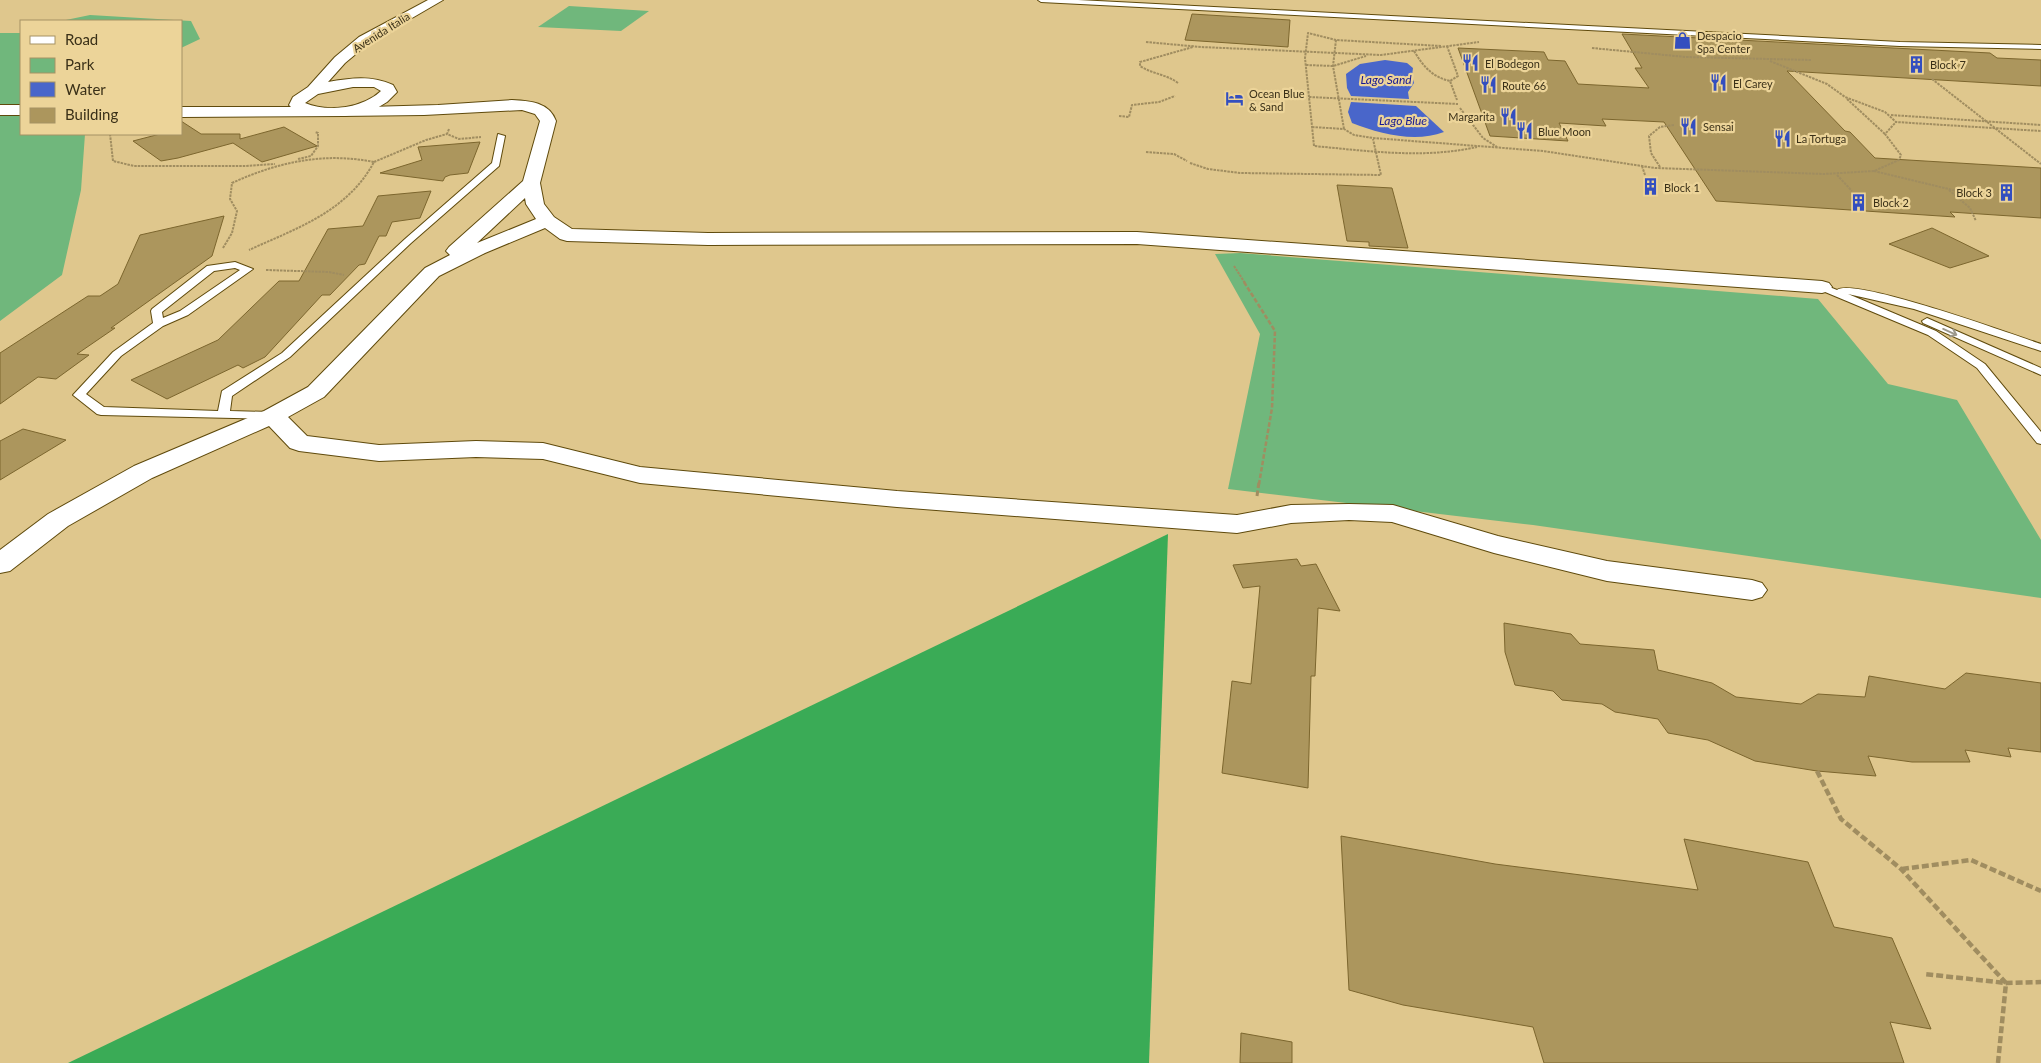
<svg xmlns="http://www.w3.org/2000/svg" width="2041" height="1063" viewBox="0 0 2041 1063" font-family="Lato,sans-serif">
  <rect width="100%" height="100%" fill="#dfc78d"/>
  <g fill="#70b77c">
    <polygon points="569,6 649,11 621,31 538,27"/>
    <polygon points="90,15 191,21 200,39 181,48 181,21 61,21"/>
    <polygon points="0,33 21,33 21,134 85,134 81,190 62,275 0,321"/>
    <polygon points="1240,253 1818,299 1888,384 1957,400 2041,540 2041,598 1533,525 1228,489 1260,334 1215,254"/>
  </g>
  <polygon fill="#3aab56" points="1168,534 1149,1063 68,1063"/>
  <g fill="#4966ca">
    <polygon points="1385,60 1407,63 1413,68 1412,76 1414,83 1408,92 1409,99 1351,96 1347,88 1346,74 1360,64"/>
    <path d="M1351,102L1416,106L1444,132C1415,143 1380,134 1352,123L1348,112Z"/>
  </g>
  <g fill="#ac965d" stroke="#7c662e">
    <polygon points="1192,14 1290,20 1288,47 1185,40"/>
    <polygon points="1622,34 1990,53 1997,58 2041,60 2041,86 1787,71 1845,131 1850,132 1875,158 2041,168 2041,218 1950,212 1955,217 1716,201 1664,122 1602,119 1606,126 1559,123 1568,141 1490,136 1458,48 1544,52 1548,60 1565,61 1578,84 1649,88 1635,68 1642,68"/>
    <polygon points="181,121 201,134 240,134 240,139 284,127 317,146 262,162 233,143 178,158 161,161 133,141 160,134 181,134"/>
    <polygon points="480,142 468,173 450,175 445,177 443,181 380,173 422,160 418,147"/>
    <polygon points="1337,185 1392,188 1408,248 1369,246 1369,242 1347,241"/>
    <polygon points="431,191 420,218 392,222 386,236 379,236 365,264 359,265 330,295 322,295 265,357 243,368 238,365 167,399 131,380 218,340 279,281 299,281 328,229 363,226 378,196"/>
    <polygon points="224,216 212,256 111,328 115,328 77,354 89,355 56,379 38,377 0,404 0,353 88,296 100,296 118,284 140,235"/>
    <polygon points="1932,228 1989,256 1950,268 1889,244"/>
    <polygon points="23,429 66,440 0,480 0,441"/>
    <polygon points="1297,559 1301,566 1316,564 1340,611 1318,608 1315,676 1311,676 1308,788 1222,773 1232,681 1251,684 1260,586 1243,588 1233,565"/>
    <polygon points="1504,623 1571,634 1580,644 1654,650 1658,670 1712,683 1736,697 1801,704 1818,694 1865,697 1869,676 1945,689 1966,673 2041,683 2041,752 2008,748 2011,757 1965,750 1970,762 1912,762 1868,756 1876,776 1817,771 1755,761 1708,740 1668,733 1658,719 1615,712 1602,704 1562,700 1553,691 1515,685 1505,652"/>
    <polygon points="1341,836 1495,864 1698,890 1684,839 1808,862 1834,927 1892,938 1931,1029 1890,1022 1904,1063 1544,1063 1533,1027 1403,1005 1349,990"/>
    <polygon points="1241,1033 1292,1042 1292,1063 1240,1063"/>
  </g>
  <g fill="none" stroke-linecap="round" stroke-linejoin="round">
    <defs>
      <g id="service">
        <polygon points="1038,0 1078,0 1900,42 2041,45 2041,49 1900,46 1041,2"/>
        <path d="M498,134L505,136L499,166L411,243L290,357L232,396L230,411L270,412L276,416L274,419L101,415L97,414L73,395L113,352L153,323L151,311L152,309L207,266L235,262L253,269L188,315L163,326L121,356L86,394L104,407L218,411L222,391L282,353L405,239L492,163ZM235,268L240,270L180,311L163,318L162,312L214,271Z"/>
        <path d="M1822,284L1837,290C1854,277 2014,335 2041,344V351L1914,309L1848,294L1936,331L1985,364L2041,432V444L2037,443L1977,368L1928,335L1818,289L1817,287Z"/>
        <polygon points="1927,318 2041,368 2041,375 1923,323 1922,321"/>
      </g>
      <path id="minor" d="M512,100C530,101 549,102 556,121L540,183L544,204L554,217L572,229L708,233L1137,232L1822,281L1829,283L1832,287L1829,291L1822,293L1137,244L708,245L567,241L560,239L545,228L485,253L439,276L324,397L288,417L307,436L379,445L476,441L543,443L640,467L897,491L1237,515L1291,505L1349,504L1393,505L1498,536L1607,561L1752,580L1762,583L1767,590L1762,597L1752,600L1607,581L1494,553L1392,522L1349,520L1291,523L1237,533L897,507L640,483L543,459L476,457L379,461L299,451L290,448L269,426L152,478L68,526L10,571L0,573V550L48,514L134,466L264,411L308,387L425,268L450,255L446,251L449,247L523,181L540,121L535,114L522,110L424,115L340,116L334,114L332,111L334,108L438,105ZM525,198L526,204L536,219L477,243Z"/>
      <g id="tertiary">
        <path d="M428,0H443L369,43L345,63L328,82C351,78 371,75 393,85L397,92L387,102L377,108L345,116L181,117V107H291L289,105L293,97L308,87L335,57L359,37ZM353,87H374L381,91C363,108 328,113 305,103L318,94Z"/>
        <rect x="0" y="105" width="21" height="10"/>
      </g>
    </defs>
    <use href="#service" stroke="#5f4a0c" stroke-width="2"/>
    <use href="#minor" stroke="#5f4a0c" stroke-width="2"/>
    <use href="#tertiary" stroke="#5f4a0c" stroke-width="2"/>
    <g stroke="#a08d60" stroke-width="2" stroke-dasharray="2.5 1" stroke-linecap="butt">
      <polyline points="1336,40 1333,66 1344,129"/>
      <polyline points="1146,42 1201,47 1381,55 1479,42"/>
      <path d="M1441,46L1336,40L1308,33L1305,58L1314,146C1368,151 1423,159 1477,147"/>
      <polyline points="1447,46 1458,76 1450,81"/>
      <polyline points="1592,48 1686,57 1811,60"/>
      <path d="M1414,51C1423,66 1432,77 1450,81L1457,100"/>
      <polyline points="1770,61 1827,84 1845,97 1885,112 1896,122 2041,131"/>
      <polyline points="1306,65 1333,66 1366,56"/>
      <polyline points="1932,79 2041,164"/>
      <path d="M1178,83C1166,74 1152,74 1140,66V62L1193,47"/>
      <polyline points="1309,97 1458,104"/>
      <polyline points="1847,99 1885,134"/>
      <polyline points="1460,108 1483,138 1497,147"/>
      <polyline points="1891,115 2041,125"/>
      <polyline points="1119,116 1129,117 1132,105 1159,102 1175,96"/>
      <polyline points="1312,127 1344,129 1354,135 1373,138 1543,151 1655,168 1824,174 1874,171 1899,160 1901,155 1885,134 1896,122"/>
      <polyline points="449,129 447,134 459,139 481,137"/>
      <polyline points="110,134 113,161 134,166 246,166 275,164"/>
      <polyline points="1146,152 1174,154 1187,161"/>
      <polyline points="298,159 311,156 318,146 318,133 315,132"/>
      <polyline points="374,162 426,140 447,134"/>
      <polyline points="1190,163 1208,169 1240,173 1381,175 1373,139"/>
      <polyline points="1642,166 1645,175"/>
      <polyline points="1660,167 1651,153 1649,136 1660,127 1674,125"/>
      <polyline points="1874,171 1961,192"/>
      <polyline points="1837,175 1852,191"/>
      <polyline points="1949,190 1970,208 1976,221"/>
      <path d="M223,248L232,233L237,211L230,199L232,183C278,162 324,152 374,162C347,212 297,228 249,250"/>
      <polyline points="1234,266 1245,283"/>
      <polyline points="266,270 329,272 344,275"/>
    </g>
    <polyline stroke="#a08d60" stroke-width="2.5" stroke-dasharray="4.5 2" stroke-linecap="butt" points="1244,282 1275,331 1272,408 1259,484"/>
    <polyline stroke="#a08d60" stroke-width="3" stroke-dasharray="5.5 2.5" stroke-linecap="butt" points="1257,496 1259,482"/>
    <g stroke="#a08d60" stroke-width="4.5" stroke-dasharray="7 3" stroke-linecap="butt">
      <polyline points="1817,771 1841,819 1901,869 2006,983 1924,974"/>
      <polyline points="1902,869 1971,860 2041,891"/>
      <polyline points="1998,1063 2006,983 2041,982"/>
    </g>
    <use href="#service" fill="#fff" fill-rule="evenodd"/>
    <use href="#minor" fill="#fff" fill-rule="evenodd"/>
    <use href="#tertiary" fill="#fff" fill-rule="evenodd"/>
  </g>
  <defs><path id="oneway-shaft" d="M-6 0H5M1.5-3L5.5 0L1.5 3" fill="none" stroke-width="1.6" stroke-linecap="round" stroke-linejoin="round" transform="scale(1.25)"/></defs>
  <use stroke="#9c988c" href="#oneway-shaft" transform="translate(1950 332) rotate(24)"/>
  <defs>
    <symbol id="shop-bare" viewBox="-9 -9 18 18"><path d="M-5-2.5h2.3a2.7 3.5 0 0 1 5.4 0H5L5.5 6h-11ZM-1.5-2.5h3a1.5 2.3 0 0 0-3 0Z" fill="#334ebf" stroke="#ecd499" stroke-width="2.5" paint-order="stroke"/></symbol>
    <symbol id="restaurant-bare" viewBox="-9 -9 18 18"><path d="M-5-6h1v4h1v-4h1v4h1v-4h1v5L-1.5 .5V6h-2V.5L-5-1ZM5-6V6H3V1.5H1.5Q1.5-4 5-6Z" fill="#334ebf" stroke="#ecd499" stroke-width="2.5" paint-order="stroke"/></symbol>
    <symbol id="building-bare" viewBox="-9 -9 18 18"><path d="M-4-6H4V6H1V3H-1V6H-4ZM-2.5-4.3h1.7v1.8h-1.7ZM.8-4.3h1.7v1.8H.8ZM-2.5-1h1.7V.8h-1.7ZM.8-1h1.7V.8H.8Z" fill="#334ebf" stroke="#ecd499" stroke-width="2.5" paint-order="stroke"/></symbol>
    <symbol id="hotel-bare" viewBox="-9 -9 18 18"><path d="M-6-4.5h1.5V1H6V5H4.5V3h-9V5H-6ZM-4 0a1.8 1.8 0 1 1 3.6 0ZM.5 0V-2.5h3Q6-2.5 6 0Z" fill="#334ebf" stroke="#ecd499" stroke-width="2.5" paint-order="stroke"/></symbol>
  </defs>
  <g fill-rule="evenodd">
    <use href="#shop-bare" x="1670" y="28" width="25" height="25"/>
    <use href="#restaurant-bare" x="1458" y="50" width="25" height="25"/>
    <use href="#building-bare" x="1904" y="52" width="25" height="25"/>
    <use href="#restaurant-bare" x="1706" y="70" width="25" height="25"/>
    <use href="#restaurant-bare" x="1476" y="72" width="25" height="25"/>
    <use href="#hotel-bare" x="1222" y="86" width="25" height="25"/>
    <use href="#restaurant-bare" x="1496" y="104" width="25" height="25"/>
    <use href="#restaurant-bare" x="1676" y="114" width="25" height="25"/>
    <use href="#restaurant-bare" x="1512" y="118" width="25" height="25"/>
    <use href="#restaurant-bare" x="1770" y="126" width="25" height="25"/>
    <use href="#building-bare" x="1638" y="174" width="25" height="25"/>
    <use href="#building-bare" x="1994" y="180" width="25" height="25"/>
    <use href="#building-bare" x="1846" y="190" width="25" height="25"/>
  </g>
  <g text-anchor="middle" dominant-baseline="central" stroke-width="4.5" stroke-linejoin="round" paint-order="stroke">
    <g font-size="11" fill="#3a3018" stroke="#ecd499">
      <text transform="translate(381 32) rotate(-32)">Avenida Italia</text>
    </g>
    <g font-size="11" fill="#3a3018" stroke="#ecd499" text-anchor="start">
      <text x="1697" y="35">Despacio<tspan x="1697" dy="13">Spa Center</tspan></text>
      <text x="1485" y="63">El Bodegon</text>
      <text x="1930" y="64">Block 7</text>
      <text x="1733" y="83">El Carey</text>
      <text x="1502" y="85">Route 66</text>
      <text x="1249" y="93">Ocean Blue<tspan x="1249" dy="13">&amp; Sand</tspan></text>
      <text x="1495" y="116" text-anchor="end">Margarita</text>
      <text x="1703" y="126">Sensai</text>
      <text x="1538" y="131">Blue Moon</text>
      <text x="1796" y="138">La Tortuga</text>
      <text x="1664" y="187">Block 1</text>
      <text x="1992" y="192" text-anchor="end">Block 3</text>
      <text x="1873" y="202">Block 2</text>
    </g>
    <g font-size="12" font-style="italic" fill="#141691" stroke="#ecd499">
      <text x="1386" y="79">Lago Sand</text>
      <text x="1403" y="120">Lago Blue</text>
    </g>
  </g>
  <rect x="20" y="20" width="162" height="115" fill="#ecd499" stroke="#a59265"/>
  <rect x="30" y="36" width="25" height="8" fill="#ffffff" stroke="#a59265"/>
  <text x="65" y="45" font-size="15" fill="#3a3018">Road</text>
  <rect x="30" y="58" width="25" height="15" fill="#70b77c" stroke="#a59265"/>
  <text x="65" y="70" font-size="15" fill="#3a3018">Park</text>
  <rect x="30" y="82" width="25" height="15" fill="#4966ca" stroke="#a59265"/>
  <text x="65" y="95" font-size="15" fill="#3a3018">Water</text>
  <rect x="30" y="108" width="25" height="15" fill="#ac965d" stroke="#a59265"/>
  <text x="65" y="120" font-size="15" fill="#3a3018">Building</text>
</svg>
